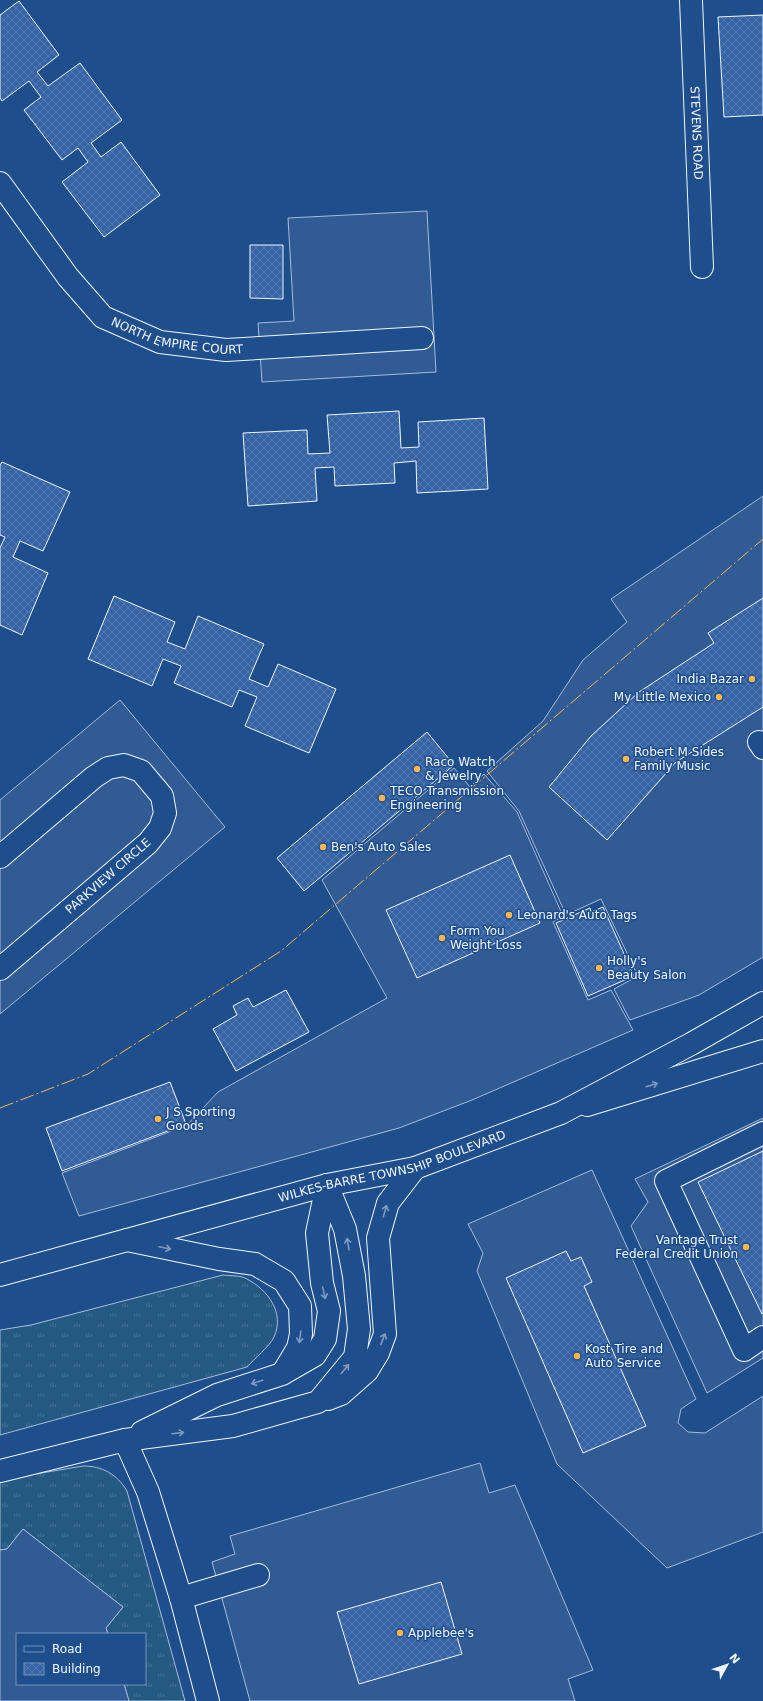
<svg xmlns="http://www.w3.org/2000/svg" width="763" height="1701" viewBox="0 0 763 1701" font-family="'DejaVu Sans',sans-serif">
  <defs>
    <pattern id="grass-tufts" width="24" height="20" patternUnits="userSpaceOnUse"><rect width="24" height="20" fill="#245a82"/><path d="M3 7l-1-3M5 7V3M7 7l1-3M15 17l-1-3M17 17v-4M19 17l1-3" fill="none" stroke="#447295"/></pattern>
    <pattern id="building-cross-hatch" width="8" height="8" patternUnits="userSpaceOnUse"><rect width="8" height="8" fill="#3563a3"/><path d="M0 0l8 8M0 8l8-8" fill="none" stroke="#537ab1"/></pattern>
  </defs>
  <rect width="100%" height="100%" fill="#1f4e8c"/>
  <g fill="url(#grass-tufts)" stroke="#a8bbd7">
    <path d="M223,1275C230,1276 241,1275 247,1279C268,1290 285,1313 274,1337C270,1346 254,1359 247,1367L0,1435V1330L31,1325Z"/>
    <path d="M83,1466C102,1466 117,1474 127,1491L185,1701H129L124,1684H145V1634H108L106,1628L123,1607L23,1529L7,1549L0,1550V1480Z"/>
  </g>
  <g fill="#305b95" stroke="#a8bbd7">
    <polygon points="427,211 436,372 262,382 258,323 294,321 288,218"/>
    <polygon points="763,496 763,957 699,995 630,1020 614,989 638,976 601,899 566,915 519,811 487,771 543,721 583,660 627,622 611,599"/>
    <polygon points="120,700 225,827 0,1014 0,800"/>
    <polygon points="454,768 470,787 484,774 517,812 563,916 553,922 588,1000 611,990 633,1030 472,1100 399,1128 79,1216 62,1173 187,1125 218,1092 387,998 322,880"/>
    <polygon points="763,1118 763,1358 707,1393 631,1226 648,1202 635,1179"/>
    <polygon points="592,1170 696,1399 681,1409 678,1423 688,1432 705,1433 763,1396 763,1532 667,1568 557,1464 477,1271 483,1253 468,1224"/>
    <polygon points="480,1463 489,1493 515,1485 593,1670 568,1679 575,1701 250,1701 212,1562 235,1554 230,1536"/>
    <polygon points="23,1529 123,1607 106,1628 108,1634 17,1634 17,1684 124,1684 129,1701 0,1701 0,1550 7,1549"/>
  </g>
  <g fill="url(#building-cross-hatch)" stroke="#f2f6ff">
    <polygon points="19,1 59,55 37,72 48,86 80,63 122,120 91,143 101,157 121,142 160,195 104,237 62,182 88,162 78,148 62,160 24,110 41,97 29,81 2,101 0,98 0,15"/>
    <polygon points="763,15 763,115 724,117 718,17"/>
    <polygon points="250,245 283,245 283,299 250,298"/>
    <polygon points="399,411 401,448 419,447 418,422 484,418 488,489 417,493 416,461 394,463 395,483 335,486 334,467 315,468 317,501 248,506 243,433 307,430 308,454 330,453 327,415"/>
    <polygon points="2,462 70,492 43,551 20,541 13,557 48,573 22,635 0,625 0,548 5,537 0,535 0,465"/>
    <polygon points="114,596 175,622 167,642 185,649 198,616 264,644 249,679 268,687 278,664 336,689 309,753 245,726 257,697 239,690 232,707 174,683 181,666 163,659 152,686 88,659"/>
    <polygon points="763,598 763,707 676,762 607,840 549,787 591,736 639,692 714,643 708,633"/>
    <polygon points="427,732 454,765 304,891 277,858"/>
    <polygon points="510,855 540,923 417,978 386,910"/>
    <polygon points="603,907 634,976 588,996 556,923 590,908 591,912"/>
    <polygon points="286,990 309,1032 236,1071 213,1029 237,1015 233,1006 248,998 253,1007"/>
    <polygon points="170,1082 186,1124 62,1171 46,1128"/>
    <polygon points="763,1151 763,1313 762,1314 698,1182"/>
    <polygon points="566,1251 571,1261 581,1257 592,1282 584,1286 646,1426 583,1453 506,1278"/>
    <polygon points="441,1582 462,1654 359,1684 337,1612"/>
  </g>
  <g fill="none" stroke-linecap="round" stroke-linejoin="round">
    <defs>
      <g id="minor">
        <path id="s1" d="M691,0L702,267"/>
        <path id="s2" d="M0,183L68,277L103,317L160,342L226,350L422,338"/>
        <polyline points="759,742 763,748"/>
        <polyline points="0,857 94,777 108,768 124,765 141,771 162,796 165,813 160,828 148,843 0,969"/>
        <polyline points="587,1105 763,1051"/>
        <polyline points="763,1133 666,1181 744,1350 763,1337"/>
        <polyline points="127,1240 219,1259 255,1264 284,1281 300,1306 301,1334 298,1348 283,1373"/>
        <polyline points="328,1399 341,1394 367,1371 378,1353 385,1334 378,1238 388,1203 415,1168"/>
        <polyline points="142,1432 217,1395 282,1374 315,1355 325,1339 329,1311 322,1283 317,1233 327,1185"/>
        <polyline points="125,1440 148,1492 181,1598 208,1701"/>
        <polyline points="0,1471 125,1440 233,1426 318,1402 355,1357 359,1329 354,1276 345,1229 327,1185"/>
        <polyline points="181,1598 258,1575"/>
      </g>
      <g id="major">
        <path id="s3" d="M0,1275L327,1185L415,1168L561,1113L691,1044L763,1003"/>
      </g>
    </defs>
    <use href="#minor" stroke="#f2f6ff" stroke-width="24"/>
    <use href="#major" stroke="#f2f6ff" stroke-width="24"/>
    <use href="#minor" stroke="#1f4e8c" stroke-width="22"/>
    <use href="#major" stroke="#1f4e8c" stroke-width="22"/>
    <polyline stroke="#ffb74d" stroke-width="1" stroke-dasharray="14 3 2 3" stroke-linecap="butt" points="0,1108 88,1074 281,951 763,539"/>
  </g>
  <defs><path id="oneway-shaft" d="M-6 0H5M1.5-3L5.5 0L1.5 3" fill="none" stroke-width="1.6" stroke-linecap="round" stroke-linejoin="round"/></defs>
  <g stroke="#7e9ac0">
    <use href="#oneway-shaft" transform="translate(652 1085) rotate(-17)"/>
    <use href="#oneway-shaft" transform="translate(385 1211) rotate(-74)"/>
    <use href="#oneway-shaft" transform="translate(348 1244) rotate(-100)"/>
    <use href="#oneway-shaft" transform="translate(165 1248) rotate(12)"/>
    <use href="#oneway-shaft" transform="translate(324 1293) rotate(77)"/>
    <use href="#oneway-shaft" transform="translate(300 1337) rotate(98)"/>
    <use href="#oneway-shaft" transform="translate(383 1339) rotate(-69)"/>
    <use href="#oneway-shaft" transform="translate(345 1369) rotate(-50)"/>
    <use href="#oneway-shaft" transform="translate(257 1382) rotate(162)"/>
    <use href="#oneway-shaft" transform="translate(178 1433) rotate(-7)"/>
  </g>
  <g fill="#ffb74d" stroke="#1f4e8c" stroke-width="1.5">
    <circle cx="752" cy="679" r="4"/>
    <circle cx="719" cy="697" r="4"/>
    <circle cx="626" cy="759" r="4"/>
    <circle cx="417" cy="769" r="4"/>
    <circle cx="382" cy="798" r="4"/>
    <circle cx="323" cy="847" r="4"/>
    <circle cx="509" cy="915" r="4"/>
    <circle cx="442" cy="938" r="4"/>
    <circle cx="599" cy="968" r="4"/>
    <circle cx="158" cy="1119" r="4"/>
    <circle cx="746" cy="1247" r="4"/>
    <circle cx="577" cy="1356" r="4"/>
    <circle cx="400" cy="1633" r="4"/>
  </g>
  <g text-anchor="middle" dominant-baseline="central" stroke-width="3" stroke-linejoin="round" paint-order="stroke">
    <g font-size="12" fill="#f2f6ff" stroke="#1f4e8c">
      <text stroke="none"><textPath href="#s1" startOffset="133">STEVENS ROAD</textPath></text>
      <text stroke="none"><textPath href="#s2" startOffset="247">NORTH EMPIRE COURT</textPath></text>
      <text transform="translate(108 876) rotate(-41)">PARKVIEW CIRCLE</text>
      <text stroke="none"><textPath href="#s3" startOffset="407">WILKES-BARRE TOWNSHIP BOULEVARD</textPath></text>
    </g>
    <g font-size="12" fill="#f2f6ff" stroke="#1f4e8c" text-anchor="start">
      <text x="744" y="679" text-anchor="end">India Bazar</text>
      <text x="711" y="697" text-anchor="end">My Little Mexico</text>
      <text x="634" y="752">Robert M Sides<tspan x="634" dy="14">Family Music</tspan></text>
      <text x="425" y="762">Raco Watch<tspan x="425" dy="14">&amp; Jewelry</tspan></text>
      <text x="390" y="791">TECO Transmission<tspan x="390" dy="14">Engineering</tspan></text>
      <text x="331" y="847">Ben's Auto Sales</text>
      <text x="517" y="915">Leonard's Auto Tags</text>
      <text x="450" y="931">Form You<tspan x="450" dy="14">Weight Loss</tspan></text>
      <text x="607" y="961">Holly's<tspan x="607" dy="14">Beauty Salon</tspan></text>
      <text x="166" y="1112">J S Sporting<tspan x="166" dy="14">Goods</tspan></text>
      <text x="738" y="1240" text-anchor="end">Vantage Trust<tspan x="738" dy="14">Federal Credit Union</tspan></text>
      <text x="585" y="1349">Kost Tire and<tspan x="585" dy="14">Auto Service</tspan></text>
      <text x="408" y="1633">Applebee's</text>
    </g>
  </g>
  <rect x="16" y="1633" width="130" height="52" fill="#1f4e8c" stroke="#7391ba"/>
  <rect x="24" y="1646" width="20" height="6" fill="#1f4e8c" stroke="#7391ba"/>
  <text x="52" y="1653" font-size="12" fill="#f2f6ff">Road</text>
  <rect x="24" y="1663" width="20" height="12" fill="url(#building-cross-hatch)" stroke="#7391ba"/>
  <text x="52" y="1673" font-size="12" fill="#f2f6ff">Building</text>
  <g transform="translate(727 1665) rotate(50)" stroke="#1f4e8c" stroke-width="3" paint-order="stroke">
  <path d="M0-3L7 15L0 10L-7 15Z" fill="#f2f6ff"/>
  <text y="-6" font-size="11" font-weight="bold" text-anchor="middle" fill="#f2f6ff">N</text>
  </g>
</svg>
